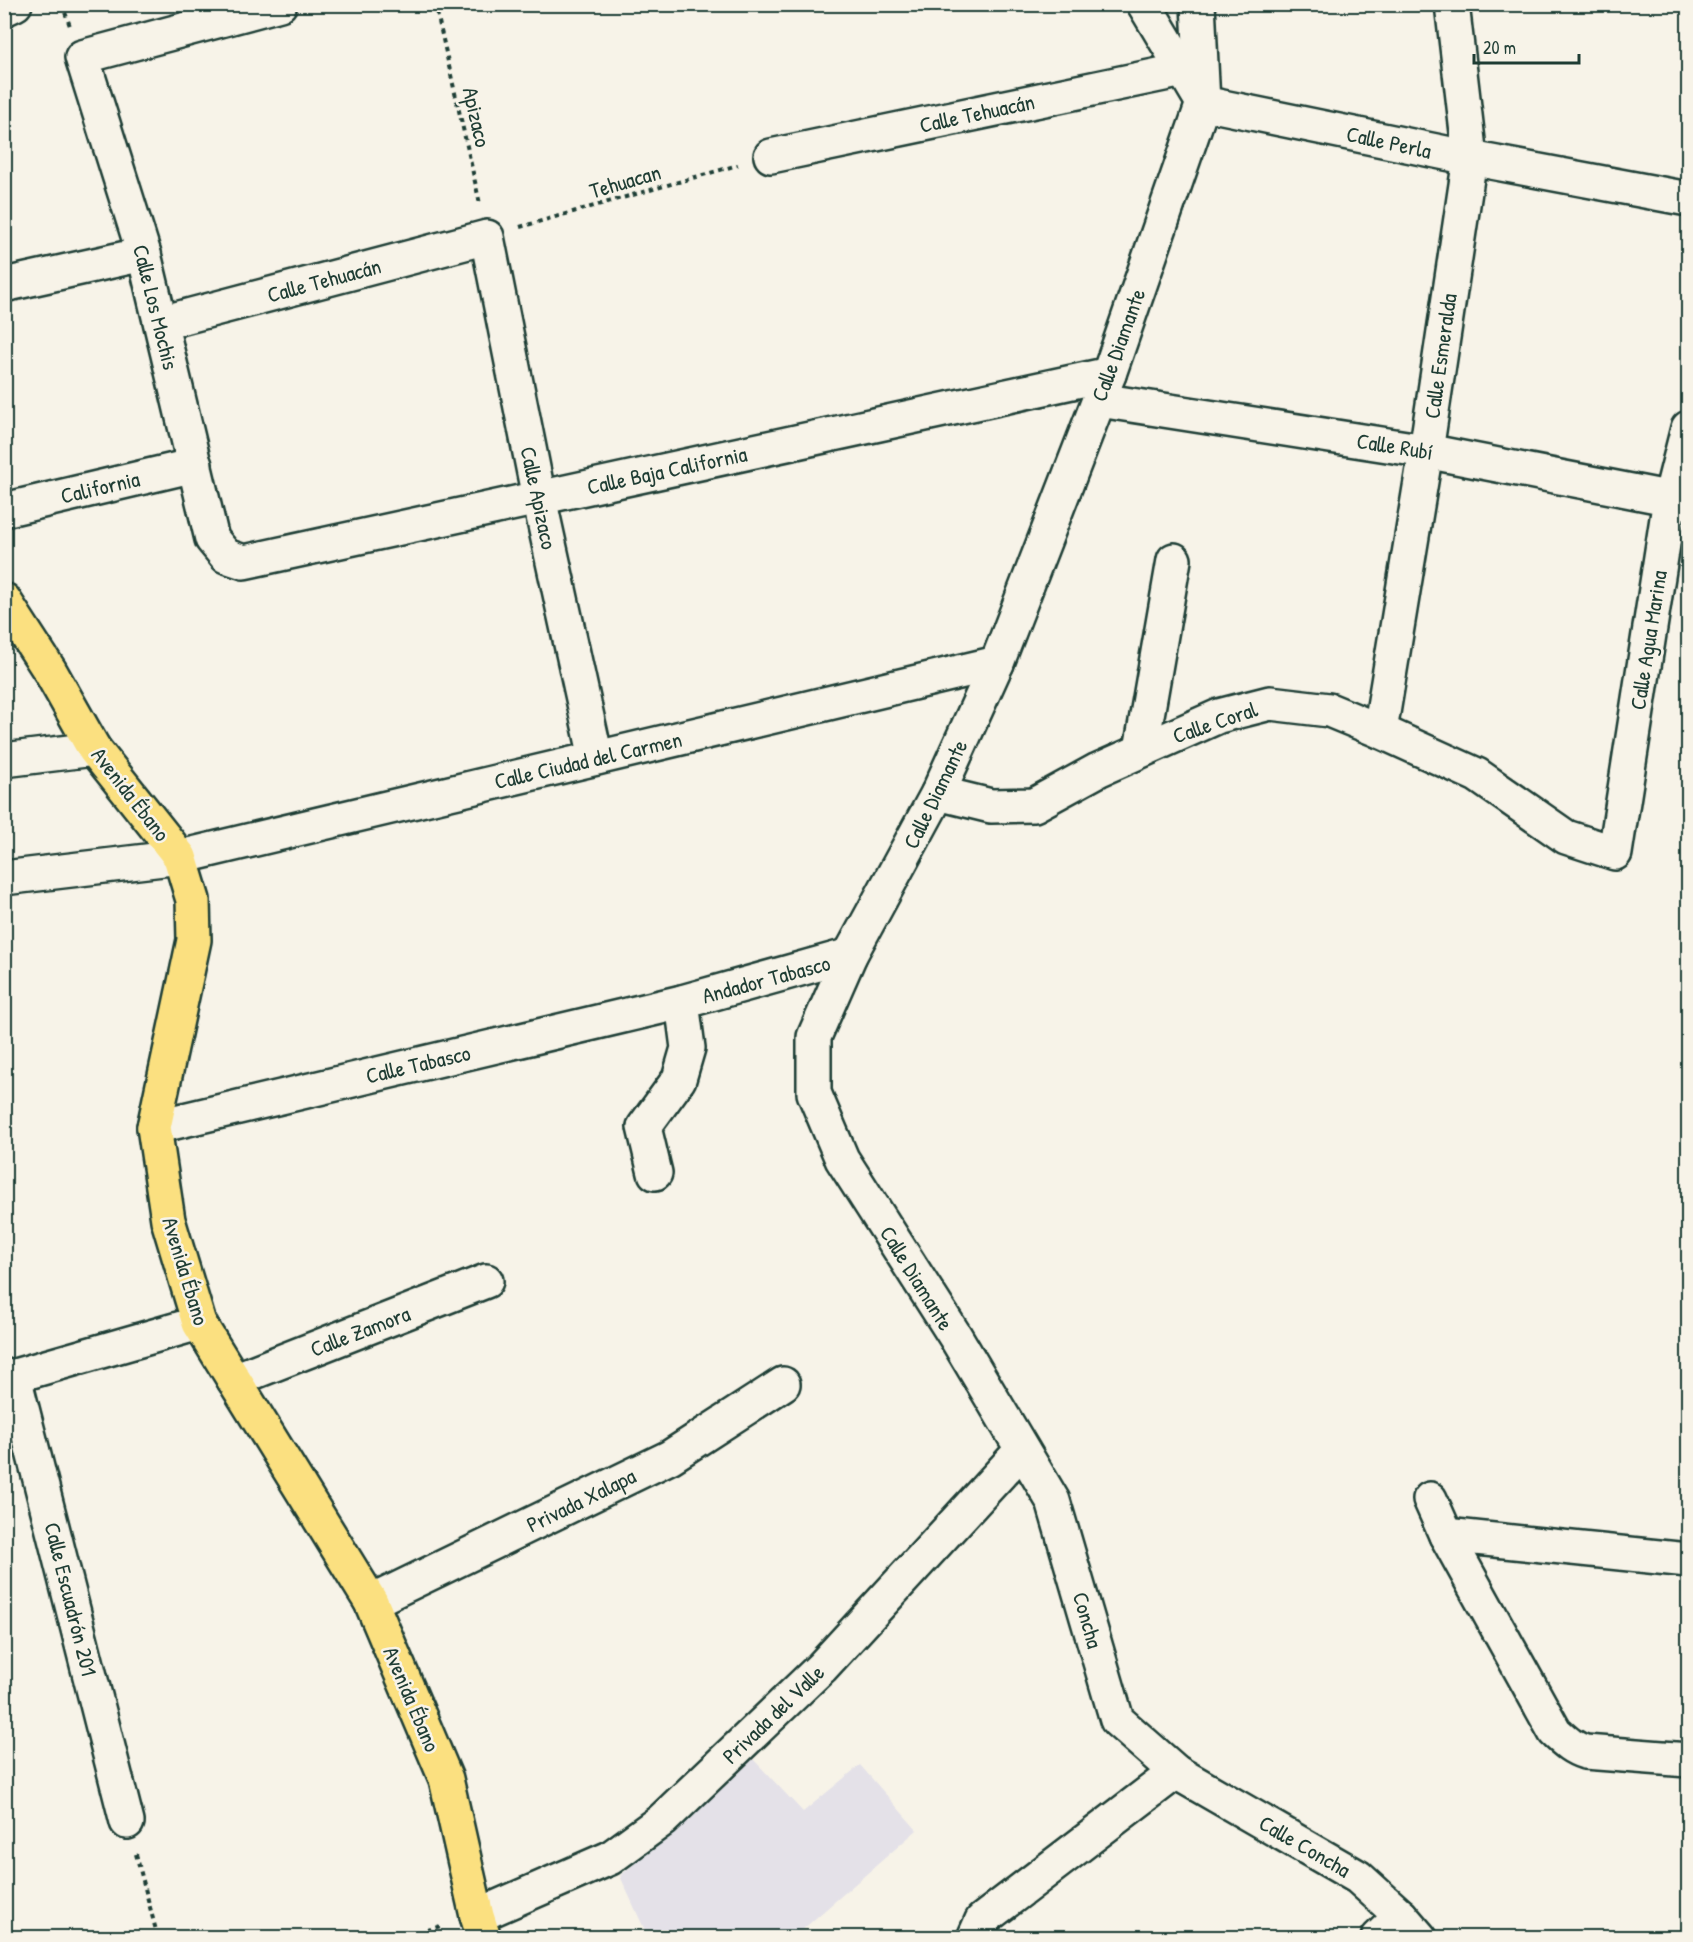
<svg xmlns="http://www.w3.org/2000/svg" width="1693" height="1942" viewBox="0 0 1693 1942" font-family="'Patrick Hand',sans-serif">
  <rect width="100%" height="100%" fill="#f7f3e8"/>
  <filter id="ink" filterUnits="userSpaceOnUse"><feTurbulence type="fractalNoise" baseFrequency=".0167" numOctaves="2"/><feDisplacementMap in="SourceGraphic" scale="12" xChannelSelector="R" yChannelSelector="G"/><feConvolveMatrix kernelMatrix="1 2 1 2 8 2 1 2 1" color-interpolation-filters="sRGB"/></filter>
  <g filter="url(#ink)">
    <polygon fill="#e4e1e8" points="753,1759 803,1812 860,1765 917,1830 794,1937 648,1937 620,1876"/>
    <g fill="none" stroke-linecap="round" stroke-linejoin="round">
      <defs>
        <g id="minor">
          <polyline points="280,4 82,57 144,254 212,539 226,556 244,562 1109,374"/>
          <polyline points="1144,4 1203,103 1470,158 1688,199"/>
          <polyline points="1198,4 1203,103 1109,374 997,663 938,793 850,955 814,1037 814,1093 842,1159 955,1336 1053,1501 1117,1720 1176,1772 1358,1877 1401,1916 1420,1938"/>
          <polyline points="4,9 15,4"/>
          <polyline points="771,156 1183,70"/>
          <polyline points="4,285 144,254"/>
          <polyline points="161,323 487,237 539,498 596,758"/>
          <polyline points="1099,400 1426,451 1688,502"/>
          <polyline points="4,510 195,465"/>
          <polyline points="1380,731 1426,451 1470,158 1452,4"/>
          <polyline points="1141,750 1174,560"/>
          <polyline points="4,760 94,749"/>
          <polyline points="938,793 991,806 1034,805 1098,770 1219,716 1270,703 1329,710 1380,731 1477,775 1566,837 1615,853 1670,499 1688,428"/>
          <polyline points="4,878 180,857 997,663"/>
          <polyline points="154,1127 682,1002 850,955"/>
          <polyline points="655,1173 644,1127 679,1079 688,1048 682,1002"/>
          <polyline points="14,1377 127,1822"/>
          <polyline points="4,1379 199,1323"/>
          <polyline points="234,1380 486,1281"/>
          <path d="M1430,1499L1446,1535L1555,1732C1565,1741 1572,1748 1585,1752L1688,1760"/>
          <polyline points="1446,1535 1688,1560"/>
          <polyline points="371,1602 670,1457 783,1384"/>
          <polyline points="477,1916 610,1858 662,1820 822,1667 1022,1450"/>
          <polyline points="974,1938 982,1920 1176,1772"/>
          <polyline points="1378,1938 1401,1916"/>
        </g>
        <polyline id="major" points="4,600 50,671 94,749 180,857 193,900 194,940 154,1127 168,1220 199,1323 371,1602 446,1779 477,1916 484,1938"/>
      </defs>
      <use href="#minor" stroke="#1f3d34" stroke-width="38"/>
      <use href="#major" stroke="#1f3d34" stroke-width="38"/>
      <g stroke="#1f3d34" stroke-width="4" stroke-dasharray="4.5 4.5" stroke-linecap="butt">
        <polyline points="62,4 70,26"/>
        <polyline points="435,4 480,204"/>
        <polyline points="520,227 738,165"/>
        <polyline points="136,1854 158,1938"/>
        <polyline points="401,1938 444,1925"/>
      </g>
      <use href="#minor" stroke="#f7f3e8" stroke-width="33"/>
      <use href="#major" stroke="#fbe080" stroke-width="33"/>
    </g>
  </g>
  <g text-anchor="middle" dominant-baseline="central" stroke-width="5" stroke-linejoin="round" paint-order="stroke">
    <g font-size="22" fill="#1f3d34" stroke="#f7f3e8">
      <text transform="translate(977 113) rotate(-12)">Calle Tehuacán</text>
      <text transform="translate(477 117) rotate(77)">Apizaco</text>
      <text transform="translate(1389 142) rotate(12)">Calle Perla</text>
      <text transform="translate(625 181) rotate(-16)">Tehuacan</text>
      <text transform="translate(324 280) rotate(-15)">Calle Tehuacán</text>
      <text transform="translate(156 307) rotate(76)">Calle Los Mochis</text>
      <text transform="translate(1118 345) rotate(-70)">Calle Diamante</text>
      <text transform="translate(1440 356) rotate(-82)">Calle Esmeralda</text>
      <text transform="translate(1395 446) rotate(9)">Calle Rubí</text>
      <text transform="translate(667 470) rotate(-12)">Calle Baja California</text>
      <text transform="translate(100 487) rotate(-13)">California</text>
      <text transform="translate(539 498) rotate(78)">Calle Apizaco</text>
      <text transform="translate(1648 640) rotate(-81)">Calle Agua Marina</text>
      <text transform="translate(1215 722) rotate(-19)">Calle Coral</text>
      <text transform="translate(588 760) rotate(-13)">Calle Ciudad del Carmen</text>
      <text transform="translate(131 794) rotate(52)">Avenida Ébano</text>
      <text transform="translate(935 794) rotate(-64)">Calle Diamante</text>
      <text transform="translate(766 979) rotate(-15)">Andador Tabasco</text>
      <text transform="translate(418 1064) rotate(-13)">Calle Tabasco</text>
      <text transform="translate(186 1271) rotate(73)">Avenida Ébano</text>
      <text transform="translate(917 1278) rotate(58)">Calle Diamante</text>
      <text transform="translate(360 1331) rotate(-21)">Calle Zamora</text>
      <text transform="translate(581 1500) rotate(-26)">Privada Xalapa</text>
      <text transform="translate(71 1599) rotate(76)">Calle Escuadrón 201</text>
      <text transform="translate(1088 1620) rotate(74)">Concha</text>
      <text transform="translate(412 1699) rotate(67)">Avenida Ébano</text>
      <text transform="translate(773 1714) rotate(-44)">Privada del Valle</text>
      <text transform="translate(1305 1846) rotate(30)">Calle Concha</text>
    </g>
  </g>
  <rect width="1693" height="1942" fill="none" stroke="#f7f3e8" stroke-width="24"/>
  <rect x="12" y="12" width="1669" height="1918" fill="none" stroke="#1f3d34" stroke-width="2" filter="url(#ink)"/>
  <path d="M1474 54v9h105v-9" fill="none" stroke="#1f3d34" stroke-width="3"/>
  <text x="1483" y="54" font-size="18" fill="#1f3d34" stroke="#f7f3e8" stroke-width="4.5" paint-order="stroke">20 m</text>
</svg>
